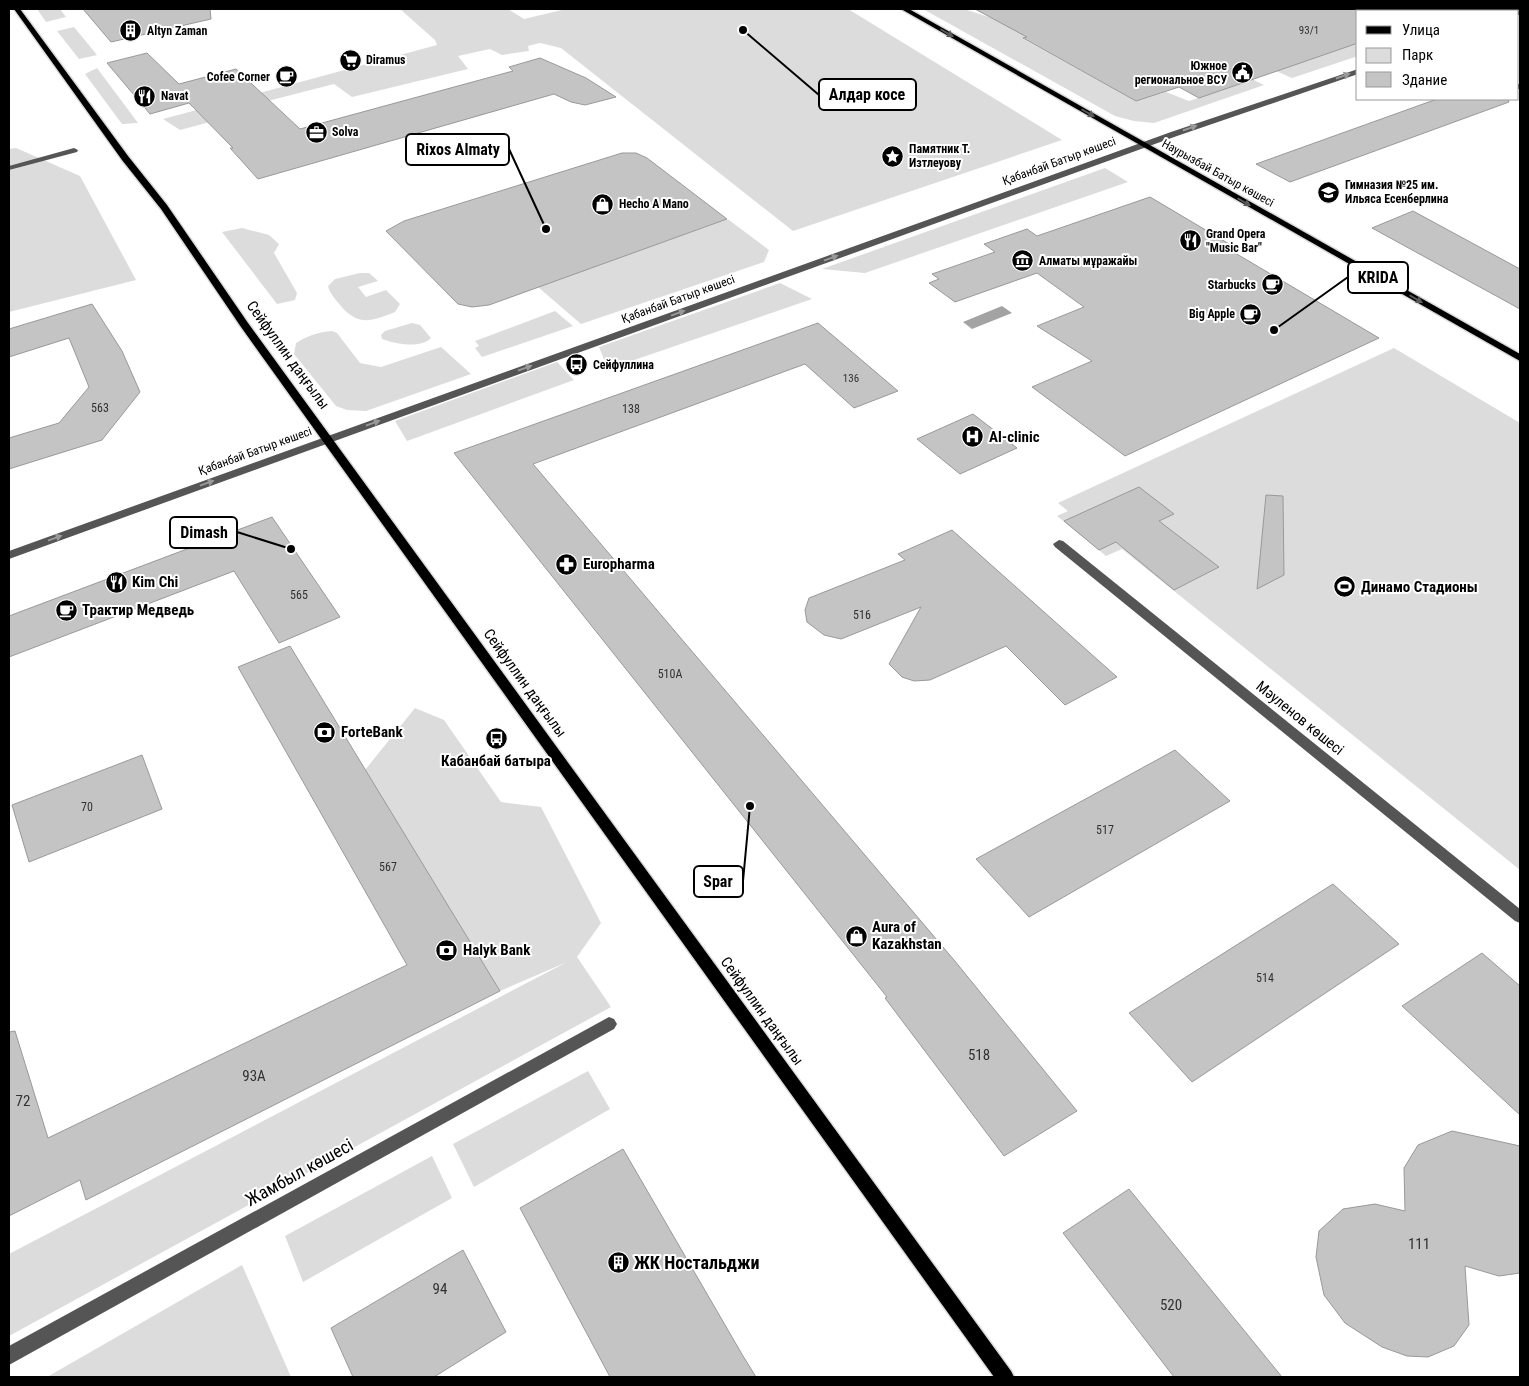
<svg xmlns="http://www.w3.org/2000/svg" width="1529" height="1386" viewBox="0 0 1529 1386" font-family="'Roboto Condensed',sans-serif">
  <rect width="100%" height="100%" fill="#fff"/>
  <g fill="#dcdcdc">
    <polygon points="37,9 60,9 66,17 46,22"/>
    <polygon points="400,9 508,9 524,19 566,9 848,9 1062,140 793,231 561,48 540,43 528,46 529,51 502,55 490,49 458,56 468,69 352,97 334,84 248,106 251,111 180,130 163,119 437,45 435,40"/>
    <polygon points="923,9 964,9 1038,33 1023,39 1136,101 1166,92 1189,101 1252,79 1264,85 1154,123 1134,121 1115,116"/>
    <polygon points="74,27 97,55 79,59 57,31"/>
    <polygon points="1358,29 1358,56 1292,78 1276,71"/>
    <polygon points="97,68 138,123 122,124 85,74"/>
    <polygon points="16,148 80,176 136,280 9,312 9,149"/>
    <polygon points="1105,168 1128,182 865,273 822,269"/>
    <polygon points="718,219 729,220 769,250 764,262 581,324 538,287 711,225"/>
    <polygon points="242,228 269,235 279,244 274,253 297,293 295,300 277,304 222,232"/>
    <path d="M360,273H369L378,281L358,287L366,297L386,290L400,304L395,312C372,321 359,327 341,306C336,300 330,294 328,286L335,279Z"/>
    <polygon points="780,283 812,299 608,369 599,347"/>
    <polygon points="555,311 573,326 482,357 475,348 479,346 475,341"/>
    <path d="M412,323L420,325L431,338C420,349 395,344 382,339L381,335L385,331Z"/>
    <path d="M332,331L337,333L360,363L381,367L441,347L471,374L366,411L347,410L336,406L294,354L296,343C307,336 318,332 332,331Z"/>
    <polygon points="1394,348 1520,423 1520,870 1122,549 1106,556 1057,516 1068,511 1058,503"/>
    <polygon points="557,362 574,380 407,441 395,421"/>
    <polygon points="415,708 444,720 501,802 541,807 601,923 577,957 611,1007 9,1336 9,1254 567,962 500,991 365,770"/>
    <polygon points="588,1071 610,1109 474,1187 453,1144"/>
    <polygon points="432,1156 452,1198 303,1282 285,1236"/>
    <polygon points="242,1265 291,1377 47,1377"/>
  </g>
  <polygon fill="#a3a3a3" points="1002,306 1012,313 972,329 963,322"/>
  <g fill="#c4c4c4" stroke="#999">
    <polygon points="83,9 210,9 211,19 111,42"/>
    <polygon points="975,9 1358,9 1358,43 1199,98 1179,87 1136,101 1023,38 1027,37"/>
    <polygon points="147,53 179,84 236,69 300,129 513,71 509,67 540,58 586,78 616,97 585,105 571,102 554,94 258,179 230,148 233,148 189,103 150,114 107,63"/>
    <polygon points="1437,99 1508,99 1509,102 1290,182 1256,164"/>
    <polygon points="622,153 636,153 647,158 727,219 489,305 472,307 458,304 386,231 404,221"/>
    <polygon points="1150,197 1236,248 1230,250 1379,338 1125,456 1032,387 1092,361 1037,326 1084,307 1037,273 955,302 929,283 939,279 932,274 995,252 984,244 1027,229 1037,236"/>
    <polygon points="1413,211 1520,269 1520,309 1372,228"/>
    <polygon points="92,304 122,351 140,392 102,440 9,469 9,438 59,423 89,387 69,338 9,357 9,329"/>
    <polygon points="818,323 898,391 854,408 805,364 533,464 954,960 1077,1111 1004,1156 885,998 887,997 454,453"/>
    <polygon points="973,414 1017,448 960,474 917,439"/>
    <polygon points="1139,487 1174,514 1159,521 1219,567 1174,590 1116,542 1099,550 1064,521"/>
    <polygon points="1266,495 1283,496 1284,575 1257,589"/>
    <polygon points="272,517 340,617 279,643 234,571 9,657 9,616"/>
    <polygon points="952,530 1117,677 1065,705 1006,646 930,680 914,681 902,677 889,664 921,607 841,639 824,635 807,622 805,610 809,598 905,560 898,554"/>
    <polygon points="290,646 500,991 86,1200 80,1180 9,1216 9,1032 15,1031 48,1138 407,965 238,667"/>
    <polygon points="1175,750 1230,801 1029,917 976,859"/>
    <polygon points="142,755 162,809 29,862 12,805"/>
    <polygon points="1333,884 1399,944 1192,1082 1129,1013"/>
    <polygon points="1482,953 1520,986 1520,1115 1402,1006"/>
    <polygon points="1452,1131 1520,1146 1520,1273 1499,1276 1465,1266 1469,1325 1454,1346 1428,1357 1407,1356 1382,1347 1345,1323 1324,1295 1316,1257 1319,1231 1343,1209 1375,1204 1405,1211 1404,1168 1418,1145"/>
    <polygon points="623,1149 743,1356 756,1377 610,1377 520,1208"/>
    <polygon points="1129,1189 1282,1377 1174,1377 1063,1233"/>
    <polygon points="463,1250 506,1332 434,1377 353,1377 331,1328"/>
  </g>
  <g fill="none" stroke-linecap="round" stroke-linejoin="round">
    <defs>
      <g id="major">
        <polygon points="14,9 20,9 128,156 167,205 248,323 1011,1371 1014,1377 994,1377 241,327 161,209 122,160"/>
        <polygon points="901,9 909,9 1520,354 1520,361"/>
      </g>
    </defs>
    <use href="#major" stroke="#dbdbdb" stroke-width="3"/>
    <g fill="#555" fill-rule="evenodd">
      <polygon points="1520,10 1520,15 1518,15 1518,11 1516,11"/>
      <polygon points="1358,69 1358,74 1177,136 9,559 9,551 1171,132"/>
      <rect x="1518" y="84" width="2" height="5"/>
      <polygon points="74,148 78,150 77,152 9,170 9,166"/>
      <polygon points="1059,540 1063,541 1520,909 1520,923 1515,921 1055,547 1053,544"/>
      <polygon points="609,1017 614,1019 617,1024 614,1029 9,1365 9,1346"/>
    </g>
    <use href="#major" fill="#000" fill-rule="evenodd"/>
  </g>
  <defs><path id="oneway-solid" d="M-6-.8H1V-3.2L6.5 0L1 3.2V.8H-6Z" transform="scale(1.25)"/></defs>
  <g fill="#595959">
    <use href="#oneway-solid" transform="translate(947 33) rotate(30)"/>
    <use href="#oneway-solid" transform="translate(1088 113) rotate(30)"/>
    <use href="#oneway-solid" transform="translate(1244 202) rotate(30)"/>
    <use href="#oneway-solid" transform="translate(1416 299) rotate(30)"/>
  </g>
  <g fill="#999">
    <use href="#oneway-solid" transform="translate(1343 76) rotate(-19)"/>
    <use href="#oneway-solid" transform="translate(1190 128) rotate(-19)"/>
    <use href="#oneway-solid" transform="translate(831 258) rotate(-20)"/>
    <use href="#oneway-solid" transform="translate(678 313) rotate(-20)"/>
    <use href="#oneway-solid" transform="translate(525 368) rotate(-20)"/>
    <use href="#oneway-solid" transform="translate(373 423) rotate(-20)"/>
    <use href="#oneway-solid" transform="translate(207 483) rotate(-20)"/>
    <use href="#oneway-solid" transform="translate(55 538) rotate(-20)"/>
  </g>
  <defs>
    <symbol id="building-disc" viewBox="-11 -11 22 22"><circle r="9.5" fill="#000" stroke="#fff"/><path d="M-4-6H4V6H1V3H-1V6H-4ZM-2.5-4.3h1.7v1.8h-1.7ZM.8-4.3h1.7v1.8H.8ZM-2.5-1h1.7V.8h-1.7ZM.8-1h1.7V.8H.8Z" fill="#fff"/></symbol>
    <symbol id="supermarket-disc" viewBox="-11 -11 22 22"><circle r="9.5" fill="#000" stroke="#fff"/><path d="M-6-5.5h2.5l.6 2H6L4.5 2H-2.5L-4.4-4H-6ZM-1.5 3.2a1.3 1.3 0 1 0 .1 0ZM3 3.2a1.3 1.3 0 1 0 .1 0Z" fill="#fff"/></symbol>
    <symbol id="civic-disc" viewBox="-11 -11 22 22"><circle r="9.5" fill="#000" stroke="#fff"/><path d="M-.6-6.5H3V-4.5H.6V-3L4-1V1h2V6H-6V1h2V-1L-.6-3ZM-1.2 2.5V6h2.4V2.5Z" fill="#fff"/></symbol>
    <symbol id="cafe-disc" viewBox="-11 -11 22 22"><circle r="9.5" fill="#000" stroke="#fff"/><path d="M-5.5-4.5H6V0H3Q3 3.5 0 3.5H-2.5Q-5.5 3.5-5.5 0ZM3-3.2v2h1.7v-2ZM-6 4.5H4V6H-6Z" fill="#fff"/></symbol>
    <symbol id="restaurant-disc" viewBox="-11 -11 22 22"><circle r="9.5" fill="#000" stroke="#fff"/><path d="M-5-6h1v4h1v-4h1v4h1v-4h1v5L-1.5 .5V6h-2V.5L-5-1ZM5-6V6H3V1.5H1.5Q1.5-4 5-6Z" fill="#fff"/></symbol>
    <symbol id="office-disc" viewBox="-11 -11 22 22"><circle r="9.5" fill="#000" stroke="#fff"/><path d="M-6-3h4V-5.5h4V-3h4V5H-6ZM-1-4.5V-3h2v-1.5ZM-6 0V1H6V0Z" fill="#fff"/></symbol>
    <symbol id="sight-disc" viewBox="-11 -11 22 22"><circle r="9.5" fill="#000" stroke="#fff"/><path d="M0-6L1.8-2.2L6-1.7L2.9 1.2L3.7 5.4L0 3.3L-3.7 5.4L-2.9 1.2L-6-1.7L-1.8-2.2Z" fill="#fff"/></symbol>
    <symbol id="school-disc" viewBox="-11 -11 22 22"><circle r="9.5" fill="#000" stroke="#fff"/><path d="M0-5L7-2L0 1L-7-2ZM-4 1L0 2.5L4 1V4Q0 6-4 4Z" fill="#fff"/></symbol>
    <symbol id="shop-disc" viewBox="-11 -11 22 22"><circle r="9.5" fill="#000" stroke="#fff"/><path d="M-5-2.5h2.3a2.7 3.5 0 0 1 5.4 0H5L5.5 6h-11ZM-1.5-2.5h3a1.5 2.3 0 0 0-3 0Z" fill="#fff"/></symbol>
    <symbol id="museum-disc" viewBox="-11 -11 22 22"><circle r="9.5" fill="#000" stroke="#fff"/><path d="M0-6L6-3V-2H-6V-3ZM-5-1h2V3h-2ZM-1-1h2V3h-2ZM3-1h2V3H3ZM-6 4H6V6H-6Z" fill="#fff"/></symbol>
    <symbol id="bus-disc" viewBox="-11 -11 22 22"><circle r="9.5" fill="#000" stroke="#fff"/><path d="M-5-6H5V4H4V6H2V4H-2V6H-4V4H-5ZM-3.5-4V0h7V-4ZM-3.5 1.2v1.5H-2V1.2ZM2 1.2v1.5H3.5V1.2Z" fill="#fff"/></symbol>
    <symbol id="hospital-disc" viewBox="-11 -11 22 22"><circle r="9.5" fill="#000" stroke="#fff"/><path d="M-5-5h3v3.5h4V-5h3V5h-3V1.5h-4V5h-3Z" fill="#fff"/></symbol>
    <symbol id="pharmacy-disc" viewBox="-11 -11 22 22"><circle r="9.5" fill="#000" stroke="#fff"/><path d="M-2-6h4v4h4v4h-4v4h-4v-4h-4v-4h4Z" fill="#fff"/></symbol>
    <symbol id="stadium-disc" viewBox="-11 -11 22 22"><circle r="9.5" fill="#000" stroke="#fff"/><path d="M0-5a6.5 5 0 1 0 0 10a6.5 5 0 1 0 0-10ZM-3.5-1.8h7v3.6h-7Z" fill="#fff"/></symbol>
    <symbol id="bank-disc" viewBox="-11 -11 22 22"><circle r="9.5" fill="#000" stroke="#fff"/><path d="M-6-4H6V4H-6ZM0-2.3a2.3 2.3 0 1 0 0 4.6a2.3 2.3 0 1 0 0-4.6Z" fill="#fff"/></symbol>
  </defs>
  <g fill-rule="evenodd">
    <use href="#building-disc" x="118" y="18" width="25" height="25"/>
    <use href="#supermarket-disc" x="338" y="48" width="25" height="25"/>
    <use href="#civic-disc" x="1230" y="60" width="25" height="25"/>
    <use href="#cafe-disc" x="274" y="64" width="25" height="25"/>
    <use href="#restaurant-disc" x="132" y="84" width="25" height="25"/>
    <use href="#office-disc" x="304" y="120" width="25" height="25"/>
    <use href="#sight-disc" x="880" y="144" width="25" height="25"/>
    <use href="#school-disc" x="1316" y="180" width="25" height="25"/>
    <use href="#shop-disc" x="590" y="192" width="25" height="25"/>
    <use href="#restaurant-disc" x="1178" y="228" width="25" height="25"/>
    <use href="#museum-disc" x="1010" y="248" width="25" height="25"/>
    <use href="#cafe-disc" x="1260" y="272" width="25" height="25"/>
    <use href="#cafe-disc" x="1238" y="302" width="25" height="25"/>
    <use href="#bus-disc" x="564" y="352" width="25" height="25"/>
    <use href="#hospital-disc" x="960" y="424" width="25" height="25"/>
    <use href="#pharmacy-disc" x="554" y="552" width="25" height="25"/>
    <use href="#restaurant-disc" x="104" y="570" width="25" height="25"/>
    <use href="#stadium-disc" x="1332" y="574" width="25" height="25"/>
    <use href="#cafe-disc" x="54" y="598" width="25" height="25"/>
    <use href="#bank-disc" x="312" y="720" width="25" height="25"/>
    <use href="#bus-disc" x="484" y="726" width="25" height="25"/>
    <use href="#shop-disc" x="844" y="924" width="25" height="25"/>
    <use href="#bank-disc" x="434" y="938" width="25" height="25"/>
    <use href="#building-disc" x="606" y="1250" width="25" height="25"/>
  </g>
  <g text-anchor="middle" dominant-baseline="central" stroke-width="4" stroke-linejoin="round" paint-order="stroke">
    <g font-size="11" fill="#313131">
      <text x="1309" y="30">93/1</text>
      <text x="851" y="378">136</text>
    </g>
    <g font-size="12" font-weight="bold" fill="#000" stroke="#fff" text-anchor="start">
      <text x="147" y="31">Altyn Zaman</text>
      <text x="366" y="60">Diramus</text>
      <text x="1227" y="66" text-anchor="end">Южное<tspan x="1227" dy="14">региональное ВСУ</tspan></text>
      <text x="270" y="77" text-anchor="end">Cofee Corner</text>
      <text x="161" y="96">Navat</text>
      <text x="332" y="132">Solva</text>
      <text x="909" y="149">Памятник Т.<tspan x="909" dy="14">Изтлеуову</tspan></text>
      <text x="1345" y="185">Гимназия №25 им.<tspan x="1345" dy="14">Ильяса Есенберлина</tspan></text>
      <text x="619" y="204">Hecho A Mano</text>
      <text x="1206" y="234">Grand Opera<tspan x="1206" dy="14">"Music Bar"</tspan></text>
      <text x="1039" y="261">Алматы мұражайы</text>
      <text x="1256" y="285" text-anchor="end">Starbucks</text>
      <text x="1235" y="314" text-anchor="end">Big Apple</text>
      <text x="593" y="365">Сейфуллина</text>
    </g>
    <g font-size="12" fill="#000" stroke="#fff">
      <text transform="translate(1059 161) rotate(-20)">Қабанбай Батыр көшесі</text>
      <text transform="translate(1218 173) rotate(29)">Наурызбай Батыр көшесі</text>
      <text transform="translate(678 299) rotate(-20)">Қабанбай Батыр көшесі</text>
      <text transform="translate(255 451) rotate(-20)">Қабанбай Батыр көшесі</text>
    </g>
    <g font-size="12" fill="#313131">
      <text x="100" y="408">563</text>
      <text x="631" y="409">138</text>
      <text x="299" y="595">565</text>
      <text x="862" y="615">516</text>
      <text x="670" y="674">510А</text>
      <text x="87" y="807">70</text>
      <text x="1105" y="830">517</text>
      <text x="388" y="867">567</text>
      <text x="1265" y="978">514</text>
    </g>
    <g font-size="15" fill="#000" stroke="#fff">
      <text transform="translate(288 355) rotate(54)">Сейфуллин даңғылы</text>
      <text transform="translate(525 683) rotate(54)">Сейфуллин даңғылы</text>
      <text transform="translate(1300 718) rotate(39)">Мәуленов көшесі</text>
      <text transform="translate(762 1011) rotate(54)">Сейфуллин даңғылы</text>
    </g>
    <g font-size="15" font-weight="bold" fill="#000" stroke="#fff" text-anchor="start">
      <text x="989" y="437">Al-clinic</text>
      <text x="583" y="564">Europharma</text>
      <text x="132" y="582">Kim Chi</text>
      <text x="1361" y="587">Динамо Стадионы</text>
      <text x="82" y="610">Трактир Медведь</text>
      <text x="341" y="732">ForteBank</text>
      <text x="496" y="761" text-anchor="middle">Кабанбай батыра</text>
      <text x="872" y="927">Aura of<tspan x="872" dy="17">Kazakhstan</tspan></text>
      <text x="463" y="950">Halyk Bank</text>
    </g>
    <g font-size="15" fill="#313131">
      <text x="979" y="1055">518</text>
      <text x="254" y="1076">93А</text>
      <text x="23" y="1101">72</text>
      <text x="1419" y="1244">111</text>
      <text x="440" y="1289">94</text>
      <text x="1171" y="1305">520</text>
    </g>
    <g font-size="18" fill="#000" stroke="#fff">
      <text transform="translate(299 1172) rotate(-29)">Жамбыл көшесі</text>
    </g>
    <g font-size="18" font-weight="bold" fill="#000" stroke="#fff" text-anchor="start">
      <text x="634" y="1262">ЖК Ностальджи</text>
    </g>
  </g>
  <path fill="none" stroke="#000" stroke-width="2" d="M743 30L819 95M546 229L509 149M1274 330L1348 277M291 549L237 532M750 806L743 881"/>
  <g fill="#000" stroke="#fff" stroke-width="2">
    <circle cx="743" cy="30" r="5"/>
    <circle cx="546" cy="229" r="5"/>
    <circle cx="1274" cy="330" r="5"/>
    <circle cx="291" cy="549" r="5"/>
    <circle cx="750" cy="806" r="5"/>
  </g>
  <g fill="#fff" stroke="#000" stroke-width="2">
    <rect x="819" y="79" width="97" height="31" rx="5"/>
    <rect x="406" y="134" width="103" height="31" rx="5"/>
    <rect x="1348" y="262" width="60" height="31" rx="5"/>
    <rect x="170" y="517" width="67" height="31" rx="5"/>
    <rect x="694" y="866" width="49" height="31" rx="5"/>
  </g>
  <g font-size="16" text-anchor="middle" font-weight="bold" fill="#000">
    <text x="867" y="100">Алдар косе</text>
    <text x="458" y="155">Rixos Almaty</text>
    <text x="1378" y="283">KRIDA</text>
    <text x="204" y="538">Dimash</text>
    <text x="718" y="887">Spar</text>
  </g>
  <rect width="1529" height="1386" fill="none" stroke="#000000" stroke-width="20"/>
  <rect x="1356" y="10" width="162" height="90" fill="#ffffff" stroke="#999999"/>
  <rect x="1366" y="26" width="25" height="8" fill="#000000" stroke="#999999"/>
  <text x="1402" y="35" font-size="15" fill="#000000">Улица</text>
  <rect x="1366" y="48" width="25" height="15" fill="#dcdcdc" stroke="#999999"/>
  <text x="1402" y="60" font-size="15" fill="#000000">Парк</text>
  <rect x="1366" y="72" width="25" height="15" fill="#c4c4c4" stroke="#999999"/>
  <text x="1402" y="85" font-size="15" fill="#000000">Здание</text>
</svg>
